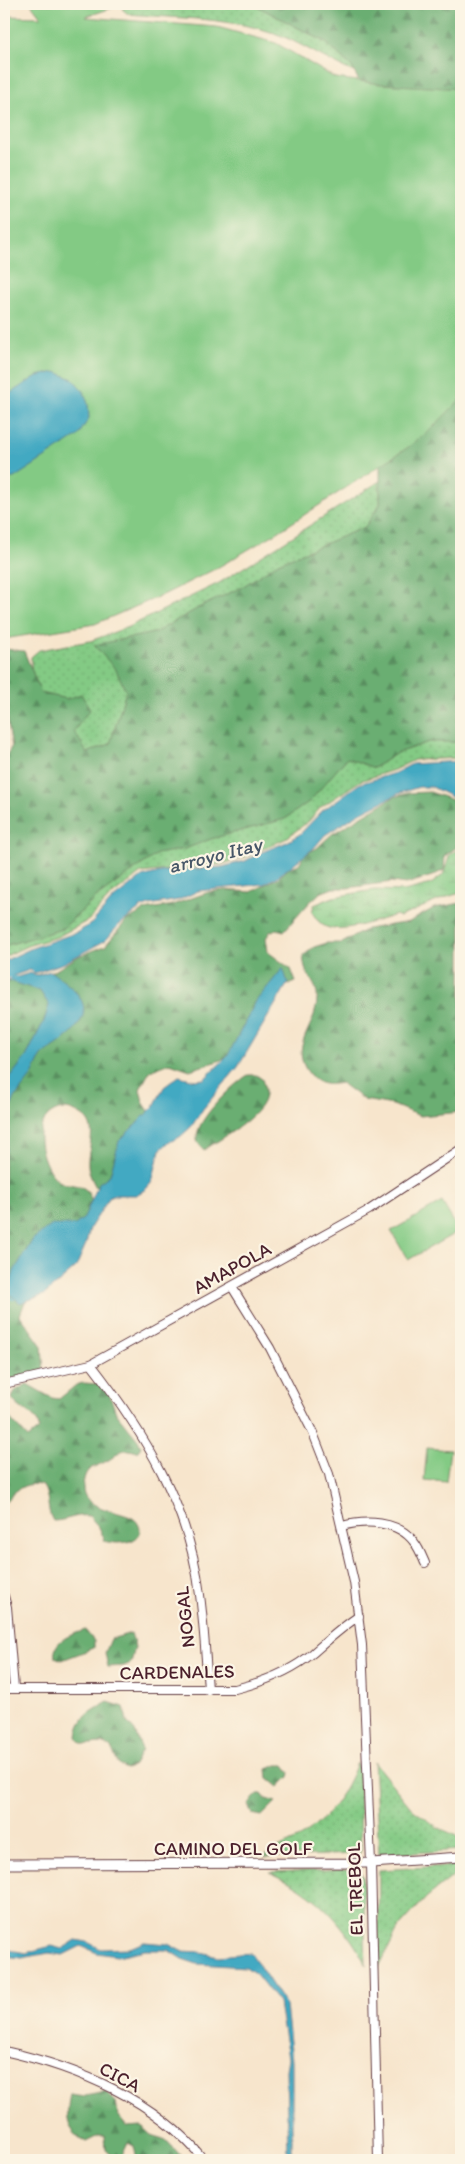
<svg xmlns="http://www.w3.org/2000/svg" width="465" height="2164" viewBox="0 0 465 2164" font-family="Itim,sans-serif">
  <defs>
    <pattern id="grass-dots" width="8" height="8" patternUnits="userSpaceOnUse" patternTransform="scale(1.25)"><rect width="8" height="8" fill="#83ca84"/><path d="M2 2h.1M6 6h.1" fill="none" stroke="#73ad72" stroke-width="1.8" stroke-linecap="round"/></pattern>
    <pattern id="forest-firs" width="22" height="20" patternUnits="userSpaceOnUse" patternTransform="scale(1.25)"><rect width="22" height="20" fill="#6aae72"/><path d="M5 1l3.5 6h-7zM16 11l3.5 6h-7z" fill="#598d5e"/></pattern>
    <pattern id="wetland-marsh" width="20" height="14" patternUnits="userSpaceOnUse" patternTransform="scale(1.25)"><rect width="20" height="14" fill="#83ca84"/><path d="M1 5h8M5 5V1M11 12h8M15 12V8" fill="none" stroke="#73ad72"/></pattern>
  </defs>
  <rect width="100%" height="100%" fill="#fcf5e5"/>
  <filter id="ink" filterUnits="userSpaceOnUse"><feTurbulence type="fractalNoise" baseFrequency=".02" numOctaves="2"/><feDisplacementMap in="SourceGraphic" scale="10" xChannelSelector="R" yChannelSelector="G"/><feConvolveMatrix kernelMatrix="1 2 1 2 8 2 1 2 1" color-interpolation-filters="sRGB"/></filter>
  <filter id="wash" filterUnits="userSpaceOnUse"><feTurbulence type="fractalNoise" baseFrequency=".0096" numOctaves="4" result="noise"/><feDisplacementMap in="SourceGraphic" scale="20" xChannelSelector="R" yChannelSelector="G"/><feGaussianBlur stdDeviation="1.12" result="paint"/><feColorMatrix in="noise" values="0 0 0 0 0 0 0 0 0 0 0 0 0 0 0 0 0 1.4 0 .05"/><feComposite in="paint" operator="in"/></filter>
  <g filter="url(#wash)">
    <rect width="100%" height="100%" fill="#f7e5cc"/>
    <g fill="url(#grass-dots)" stroke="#667458">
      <path d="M129,4H461L364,76C335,66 310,48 282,36C233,17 179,19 128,14L122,9Z"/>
      <polygon points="461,416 461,758 414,760 394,770 360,781 321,807 309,821 285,839 245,857 222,864 141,873 111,896 89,920 78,926 57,937 27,946 4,957 4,860 36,825 31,657 39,650 90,641 128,627 219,583 402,467"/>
      <polygon points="374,1762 412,1809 437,1827 461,1838 461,1850 379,1855"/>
      <path d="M357,1763L359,1765L361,1850L359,1854L264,1857C269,1851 292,1842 301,1837C327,1820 346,1792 357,1763Z"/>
      <polygon points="461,1865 461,1870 427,1897 412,1913 399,1927 378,1969 379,1870"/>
      <path d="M357,1869L363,1876L366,1965C344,1922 314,1891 269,1872Z"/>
    </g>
    <g fill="url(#forest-firs)" stroke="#5a664e">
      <polygon points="253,4 461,4 461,119 368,100 352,67 325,42"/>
      <path d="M461,363V742H429L397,753L374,768L347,758L310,801L285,819L211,839L185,849L157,854L98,896L62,929L4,946V759L12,746C5,713 4,682 5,649L24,651L41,693L67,699L81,694L90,709L74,731L87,753L110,744L126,691L116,670L94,645L154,633L202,606L242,587L278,563L365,527L380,504V457Z"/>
      <path d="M430,792L461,803V844L445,856L444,870L432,876L406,884L392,882L347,888H333L320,893L310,902L284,931L277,929L270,932L266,938L268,952L291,969L296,982L280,987L231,1057L190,1070L170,1063L150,1071L140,1089L143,1102L151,1114L104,1191L97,1189C93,1182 88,1173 88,1164C87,1148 100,1126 81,1115C76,1112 70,1109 64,1109C55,1110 47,1115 43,1123C34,1139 46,1177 63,1183C70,1185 80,1185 85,1189C90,1192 91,1200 93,1206L25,1302L20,1315L42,1346L44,1372L13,1379L10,1378L4,1381V983L56,970L79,956L105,946L127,920L145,910L172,905L209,892L225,890L251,892L278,878L289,868L299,864L304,855L317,848L332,834L394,797L408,793Z"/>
      <path d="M461,903V1112L420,1116L393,1105L364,1100L341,1083C329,1085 319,1086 310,1075C287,1046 316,1030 317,999C318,987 311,981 306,971C304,967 304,961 303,956L314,947L327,943H342L367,929L409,922L434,908Z"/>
      <path d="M248,1075H256L262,1079C263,1083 266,1090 265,1094C265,1115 220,1139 204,1150C201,1146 196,1143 197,1137C197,1119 233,1084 248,1075Z"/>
      <path d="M83,1383L98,1384L109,1393L116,1413L138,1440L141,1447L137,1452C120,1446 120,1454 107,1461C92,1469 85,1466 83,1486C81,1513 130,1510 137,1522C150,1542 118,1546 105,1541L99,1527L89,1516C76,1514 66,1521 53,1521C46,1510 50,1497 43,1486C26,1480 14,1491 4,1503V1412L28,1438L39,1429C38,1412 19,1412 12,1398L15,1391L27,1384L52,1398L59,1399L76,1385Z"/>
      <path d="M85,1630L94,1641V1648L62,1660L55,1657C52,1640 71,1635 85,1630Z"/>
      <polygon points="131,1633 135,1647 131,1663 124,1666 108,1667 105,1653 111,1639"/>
      <path d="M108,1702L124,1707L127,1722L135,1731L142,1750L134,1765L127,1769C112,1764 117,1750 107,1745C96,1739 84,1751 77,1738C78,1717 92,1711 108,1702Z"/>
      <polygon points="277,1765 284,1765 290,1773 289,1777 279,1787 268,1778 267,1769"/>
      <polygon points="258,1794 262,1794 266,1799 276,1802 262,1816 252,1814 248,1804"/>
      <path d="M106,2092L116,2102L118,2116L127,2127L142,2126L152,2135L166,2140L181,2156L189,2160H137L134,2146L128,2143L122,2156L116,2159L106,2150L105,2136H98L86,2142C65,2130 66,2116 70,2094L85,2096Z"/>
    </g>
    <path fill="url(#wetland-marsh)" stroke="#667458" d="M461,848V893C440,898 420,909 399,917L397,915C378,920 350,931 330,928C322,927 316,919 312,912L314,905L333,897L374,890L404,891L431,884L443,875L450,854Z"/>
    <g fill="#83ca84" stroke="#667458">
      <polygon points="31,4 124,4 85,17 217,27 276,43 335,78 380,84 461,89 461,399 428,432 407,448 278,532 217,568 165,594 95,624 10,638 4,638 4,16 41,17"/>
      <polygon points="442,1202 459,1231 408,1260 391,1231"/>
      <polygon points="427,1448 450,1450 446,1482 424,1480"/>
    </g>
    <g fill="#42a9c2" stroke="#466476">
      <polygon points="56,372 73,379 84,392 88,404 89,418 78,436 14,478 4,479 4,397 37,376"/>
      <polygon points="461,761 461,799 452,797 432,787 419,787 400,793 360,813 325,835 314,848 277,877 264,884 198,891 179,900 149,905 141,908 118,926 106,940 64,963 35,973 30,970 4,979 4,961 32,948 78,932 92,923 113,899 142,877 160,872 222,867 245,861 262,852 287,842 300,834 322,811 359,784 395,773 412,764"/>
      <polygon points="283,968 288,983 238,1067 203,1109 191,1127 180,1137 169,1142 160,1150 152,1182 146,1189 136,1195 111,1195 90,1228 86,1244 76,1267 44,1295 20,1303 8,1292 14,1271 33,1239 52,1225 75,1225 84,1218 99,1183 110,1175 119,1141 154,1106 164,1087 179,1076 195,1080 204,1079 227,1057 256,1001"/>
      <path d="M50,971C81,993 101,1010 63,1040C57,1046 47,1050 42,1056C37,1062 35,1071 31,1077C26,1084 19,1091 15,1098C5,1117 10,1139 4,1158V1085L26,1057L44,1021L49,1005L40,991L7,980L30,973L38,975Z"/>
      <polygon points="76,1940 87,1942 101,1949 130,1948 144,1942 168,1944 181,1951 201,1952 218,1956 251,1953 286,2006 292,2060 292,2160 288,2160 286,2070 288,2058 279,2003 256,1974 246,1967 197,1964 182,1959 168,1950 145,1950 117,1956 97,1953 81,1946 63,1955 49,1953 22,1958 4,1956 4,1949 26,1953 51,1946 62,1949"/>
    </g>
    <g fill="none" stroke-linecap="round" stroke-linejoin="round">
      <g stroke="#42a9c2" stroke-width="2.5">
        <polyline points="4,976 18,978"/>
        <polyline points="4,1297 14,1299"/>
      </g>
    </g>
  </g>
  <g filter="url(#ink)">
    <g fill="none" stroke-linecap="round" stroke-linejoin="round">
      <defs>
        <g id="minor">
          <polyline points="232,1287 270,1348 313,1433 329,1474 354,1582 362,1645 371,1863 378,2160"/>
          <path d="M91,1364C144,1432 190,1508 200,1595C204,1626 206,1658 208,1690"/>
          <polyline points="4,1384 91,1364 369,1210 461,1149"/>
          <path d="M342,1526C365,1520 398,1520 414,1542C419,1548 422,1556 425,1563"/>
          <polyline points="4,1596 7,1607 14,1688"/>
          <path d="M4,1689H235C264,1682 290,1672 313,1653C328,1640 342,1627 359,1616"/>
          <path d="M4,2051C77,2067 156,2100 204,2160"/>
        </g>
        <polyline id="tertiary" points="4,1864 371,1863 461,1857"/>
      </defs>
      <use href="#minor" stroke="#643d43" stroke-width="10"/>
      <use href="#tertiary" stroke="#643d43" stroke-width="11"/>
      <use href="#minor" stroke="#fff" stroke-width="8"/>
      <use href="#tertiary" stroke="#fff" stroke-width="9"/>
    </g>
  </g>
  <g text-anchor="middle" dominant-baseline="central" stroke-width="4.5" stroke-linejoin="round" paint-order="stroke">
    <g font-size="19" fill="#4a1f2b" stroke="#fcf5e5">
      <text transform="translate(232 1268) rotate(-29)">AMAPOLA</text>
      <text transform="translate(185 1617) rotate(-96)">NOGAL</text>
      <text transform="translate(177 1672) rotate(-1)">CARDENALES</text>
      <text x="233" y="1848">CAMINO DEL GOLF</text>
      <text transform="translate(355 1889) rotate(-92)">EL TREBOL</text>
      <text transform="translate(120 2077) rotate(28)">CICA</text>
    </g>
    <g font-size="20" font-style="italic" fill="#475667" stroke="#fcf5e5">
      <text transform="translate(215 855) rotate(-14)">arroyo Itay</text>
    </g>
  </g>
  <rect width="465" height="2164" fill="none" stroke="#fcf5e5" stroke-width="20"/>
</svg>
